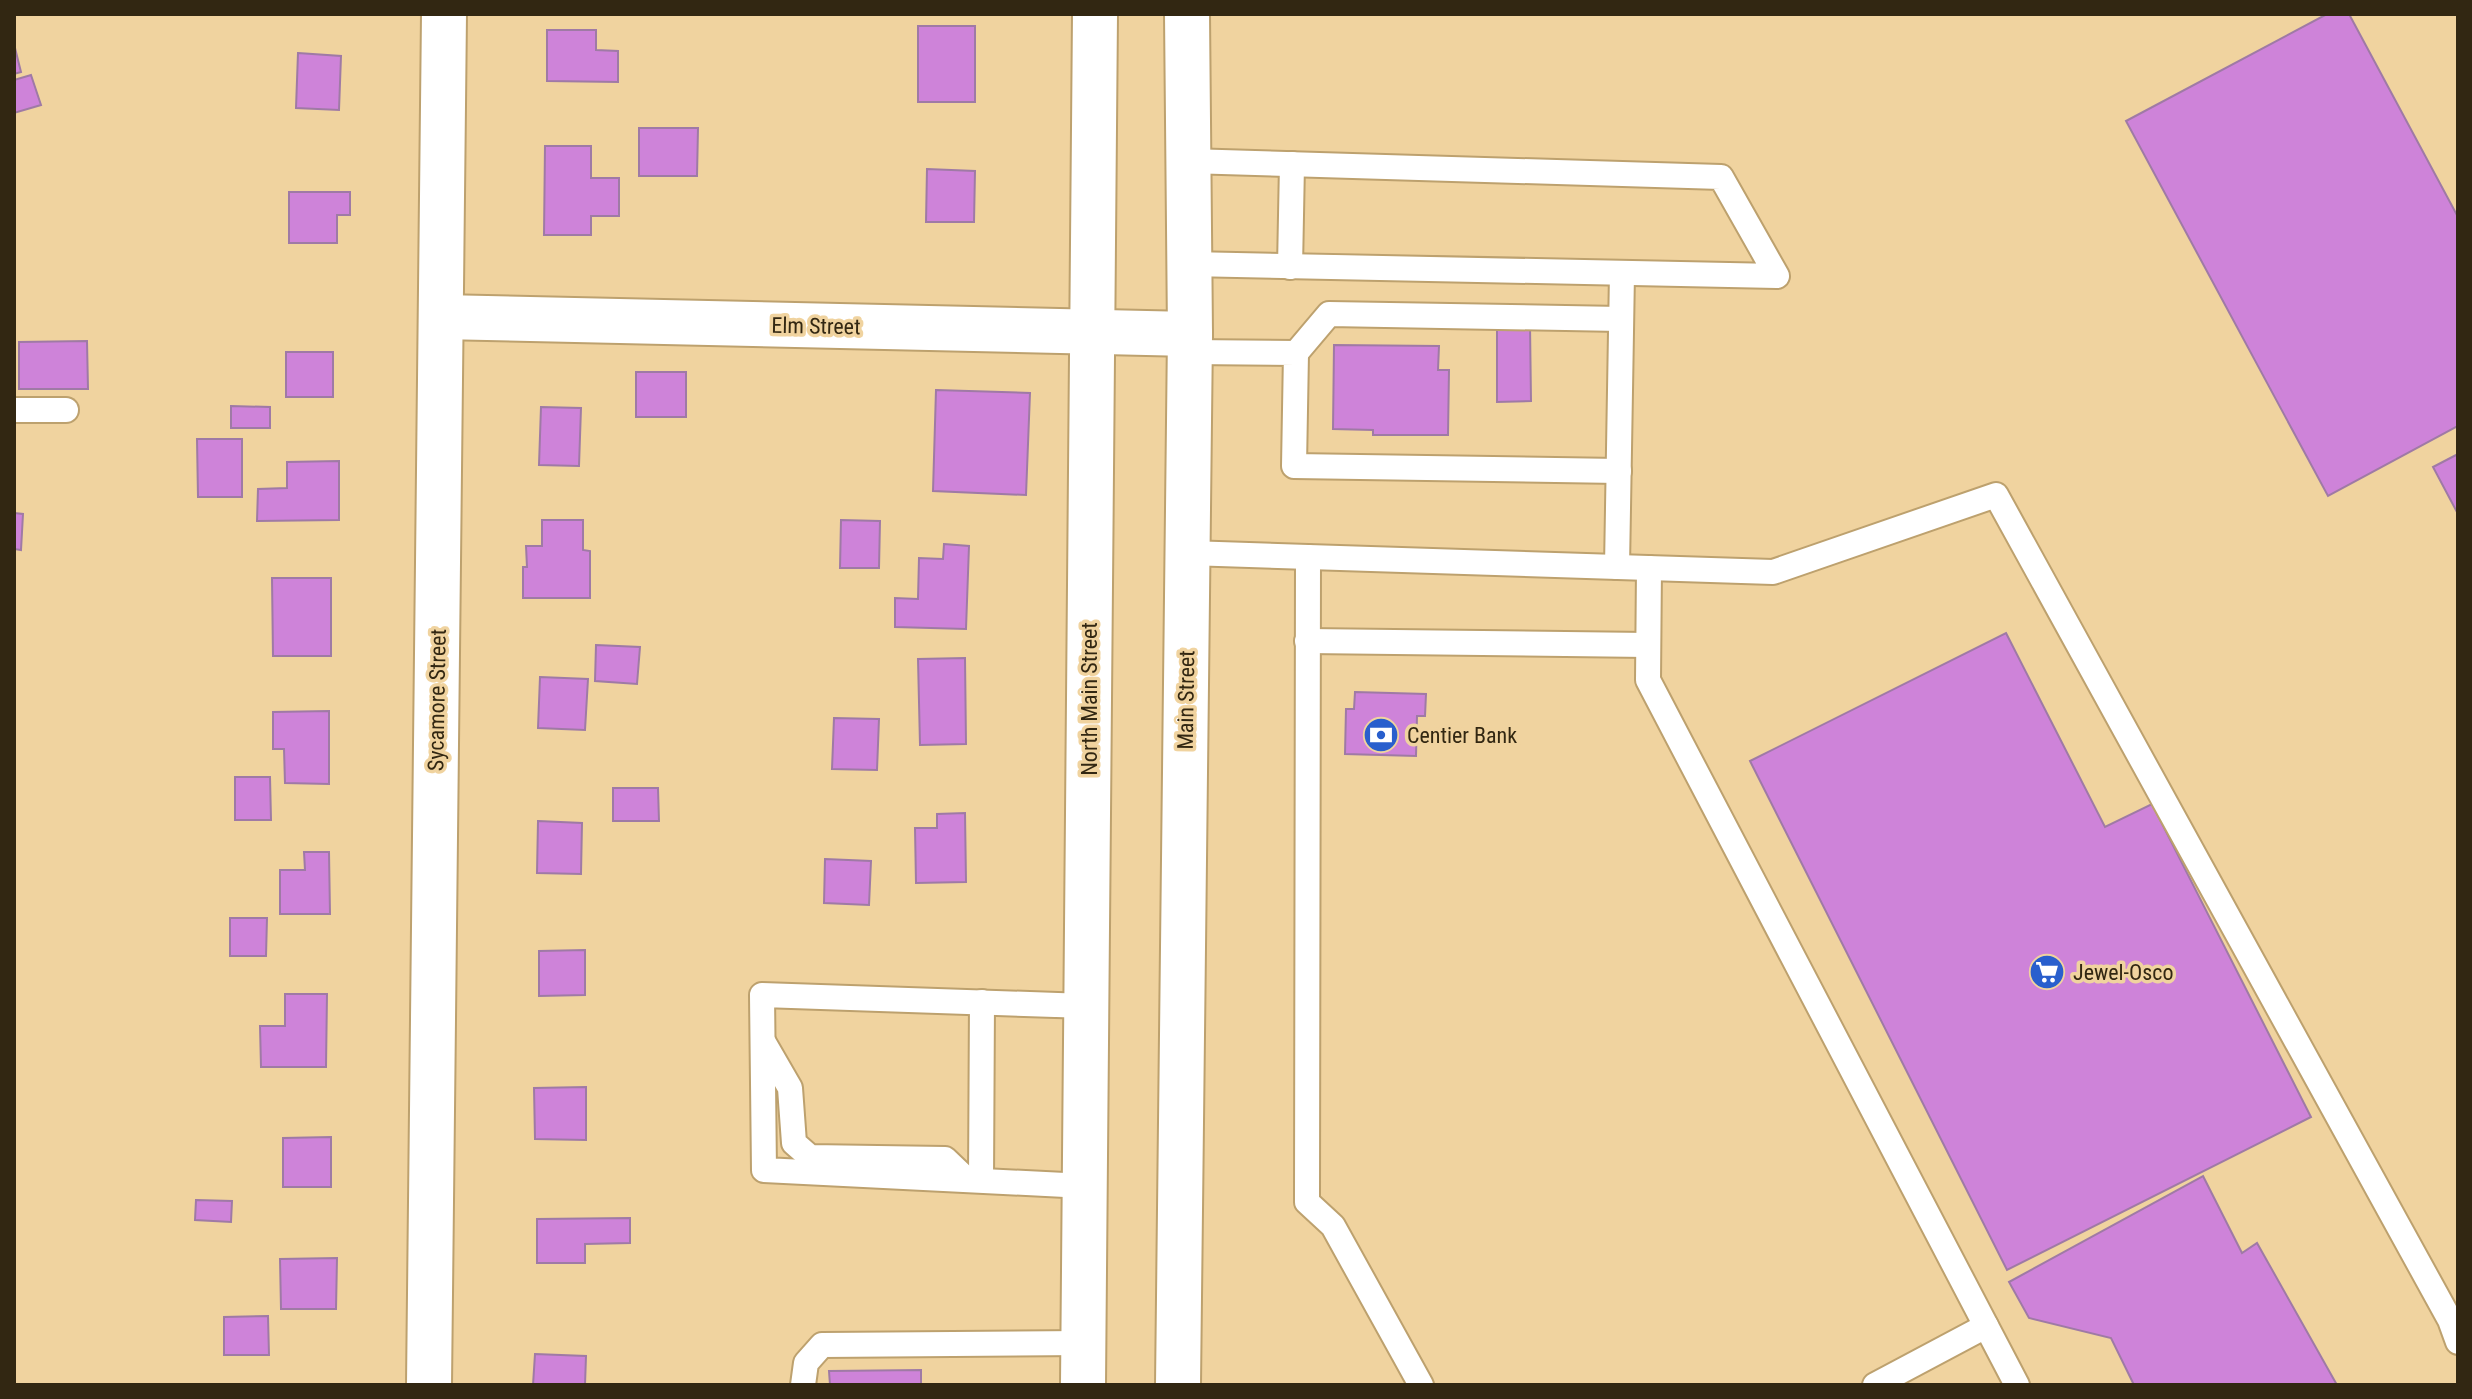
<svg xmlns="http://www.w3.org/2000/svg" width="2472" height="1399" viewBox="0 0 2472 1399" font-family="'Roboto Condensed',sans-serif">
  <rect width="100%" height="100%" fill="#f0d39f"/>
  <g fill="#ce83d9" stroke="#9f7aa5" stroke-width="2">
    <polygon points="2327,14 2349,14 2458,217 2458,426 2328,496 2126,121"/>
    <rect x="918" y="26" width="57" height="76"/>
    <polygon points="547,30 596,30 596,50 618,51 618,82 547,81"/>
    <polygon points="14,44 21,72 14,74"/>
    <polygon points="298,53 341,56 339,110 296,108"/>
    <polygon points="31,75 41,105 14,113 14,80"/>
    <polygon points="639,128 698,128 697,176 639,176"/>
    <polygon points="545,146 591,146 591,178 619,178 619,216 591,216 591,235 544,235"/>
    <polygon points="927,169 975,171 974,222 926,222"/>
    <polygon points="289,192 350,192 350,215 337,215 337,243 289,243"/>
    <polygon points="1497,325 1530,325 1531,401 1497,402"/>
    <polygon points="87,341 88,389 19,389 19,342"/>
    <polygon points="1334,345 1439,346 1438,370 1449,370 1448,435 1373,435 1373,430 1333,429"/>
    <rect x="286" y="352" width="47" height="45"/>
    <rect x="636" y="372" width="50" height="45"/>
    <polygon points="936,390 1030,393 1026,495 933,491"/>
    <polygon points="231,406 270,407 270,428 231,428"/>
    <polygon points="541,407 581,408 579,466 539,465"/>
    <polygon points="197,439 242,439 242,497 198,497"/>
    <polygon points="2458,454 2458,514 2433,467"/>
    <polygon points="339,461 339,520 257,521 258,489 287,488 287,462"/>
    <polygon points="14,513 23,514 21,550 14,549"/>
    <polygon points="542,520 583,520 583,550 590,551 590,598 523,598 523,567 527,567 526,546 542,546"/>
    <polygon points="841,520 880,521 879,568 840,568"/>
    <polygon points="944,544 969,546 966,629 895,627 895,598 918,599 919,558 943,559"/>
    <polygon points="272,578 331,578 331,656 273,656"/>
    <polygon points="2006,633 2105,827 2152,804 2311,1117 2007,1270 1750,761"/>
    <polygon points="596,645 640,647 637,684 595,681"/>
    <polygon points="965,658 966,744 920,745 918,659"/>
    <polygon points="540,677 588,679 585,730 538,728"/>
    <polygon points="1355,692 1426,694 1425,716 1417,716 1416,756 1345,754 1346,709 1354,709"/>
    <polygon points="329,711 329,784 285,783 284,749 273,749 273,712"/>
    <polygon points="834,718 879,719 877,770 832,769"/>
    <polygon points="235,777 270,777 271,820 235,820"/>
    <polygon points="613,788 658,788 659,821 613,821"/>
    <polygon points="965,813 966,882 916,883 915,828 937,828 937,814"/>
    <polygon points="538,821 582,823 581,874 537,873"/>
    <polygon points="304,852 329,852 330,914 280,914 280,870 305,870"/>
    <polygon points="825,859 871,861 869,905 824,903"/>
    <polygon points="230,918 267,918 266,956 230,956"/>
    <polygon points="585,950 585,995 539,996 539,951"/>
    <polygon points="285,994 327,994 326,1067 261,1067 260,1026 285,1026"/>
    <polygon points="586,1087 586,1140 535,1139 534,1088"/>
    <polygon points="331,1137 331,1187 283,1187 283,1138"/>
    <polygon points="2203,1176 2242,1253 2257,1243 2337,1385 2134,1385 2111,1338 2029,1318 2009,1282"/>
    <polygon points="196,1200 232,1201 231,1222 195,1220"/>
    <polygon points="630,1218 630,1243 585,1244 585,1263 537,1263 537,1219"/>
    <polygon points="337,1258 336,1309 281,1309 280,1259"/>
    <polygon points="268,1316 269,1355 224,1355 224,1317"/>
    <polygon points="535,1354 586,1356 585,1385 533,1385"/>
    <polygon points="921,1370 921,1385 830,1385 829,1371"/>
  </g>
  <g fill="none" stroke-linecap="round" stroke-linejoin="round">
    <defs>
      <g id="lane">
        <polyline points="1188,161 1721,177 1777,276 1189,264"/>
        <polyline points="1290,267 1292,164"/>
        <polyline points="1190,352 1296,353 1294,466 1619,471"/>
        <polyline points="1296,353 1329,314 1621,319"/>
        <polyline points="14,410 66,410"/>
        <polyline points="1188,553 1773,572 1996,495 2450,1320 2458,1342"/>
        <polyline points="1308,557 1307,1202 1333,1226 1421,1385"/>
        <polyline points="1617,567 1622,273"/>
        <polyline points="1649,568 1648,680 2017,1385"/>
        <polyline points="1307,641 1648,645"/>
        <polyline points="764,1043 790,1088 794,1143 810,1157 945,1159 967,1180"/>
        <polyline points="981,1180 982,1002"/>
        <polyline points="1085,1186 764,1170 762,995 1086,1006"/>
        <polyline points="803,1385 806,1363 822,1345 1084,1343"/>
        <polyline points="1875,1385 1986,1326"/>
      </g>
      <g id="street">
        <polyline points="441,317 1190,334"/>
        <polyline points="429,1385 444,14"/>
        <polyline points="1083,1385 1095,14"/>
      </g>
      <polyline id="secondary" points="1178,1385 1190,334 1187,14"/>
    </defs>
    <use href="#lane" stroke="#bda16e" stroke-width="28"/>
    <use href="#street" stroke="#bda16e" stroke-width="48"/>
    <use href="#secondary" stroke="#bda16e" stroke-width="48"/>
    <use href="#lane" stroke="#fff" stroke-width="24"/>
    <use href="#street" stroke="#fff" stroke-width="44"/>
    <use href="#secondary" stroke="#fff" stroke-width="44"/>
  </g>
  <defs>
    <symbol id="bank-disc" viewBox="-11 -11 22 22"><circle r="9.5" fill="#295fcd" stroke="#f0d39f"/><path d="M-6-4H6V4H-6ZM0-2.3a2.3 2.3 0 1 0 0 4.6a2.3 2.3 0 1 0 0-4.6Z" fill="#fff"/></symbol>
    <symbol id="supermarket-disc" viewBox="-11 -11 22 22"><circle r="9.5" fill="#295fcd" stroke="#f0d39f"/><path d="M-6-5.5h2.5l.6 2H6L4.5 2H-2.5L-4.4-4H-6ZM-1.5 3.2a1.3 1.3 0 1 0 .1 0ZM3 3.2a1.3 1.3 0 1 0 .1 0Z" fill="#fff"/></symbol>
  </defs>
  <g fill-rule="evenodd">
    <use href="#bank-disc" x="1361" y="715" width="40" height="40"/>
    <use href="#supermarket-disc" x="2027" y="952" width="40" height="40"/>
  </g>
  <g text-anchor="middle" dominant-baseline="central" stroke-width="7" stroke-linejoin="round" paint-order="stroke">
    <g font-size="22" fill="#322712" stroke="#f0d39f">
      <text transform="translate(816 326) rotate(1)">Elm Street</text>
      <text transform="translate(1089 699) rotate(-90)">North Main Street</text>
      <text transform="translate(437 700) rotate(-89)">Sycamore Street</text>
      <text transform="translate(1186 700) rotate(-89)">Main Street</text>
    </g>
    <g font-size="22" fill="#322712" stroke="#f0d39f" text-anchor="start">
      <text x="1407" y="735">Centier Bank</text>
      <text x="2073" y="972">Jewel-Osco</text>
    </g>
  </g>
  <rect width="2472" height="1399" fill="none" stroke="#322712" stroke-width="32"/>
</svg>
